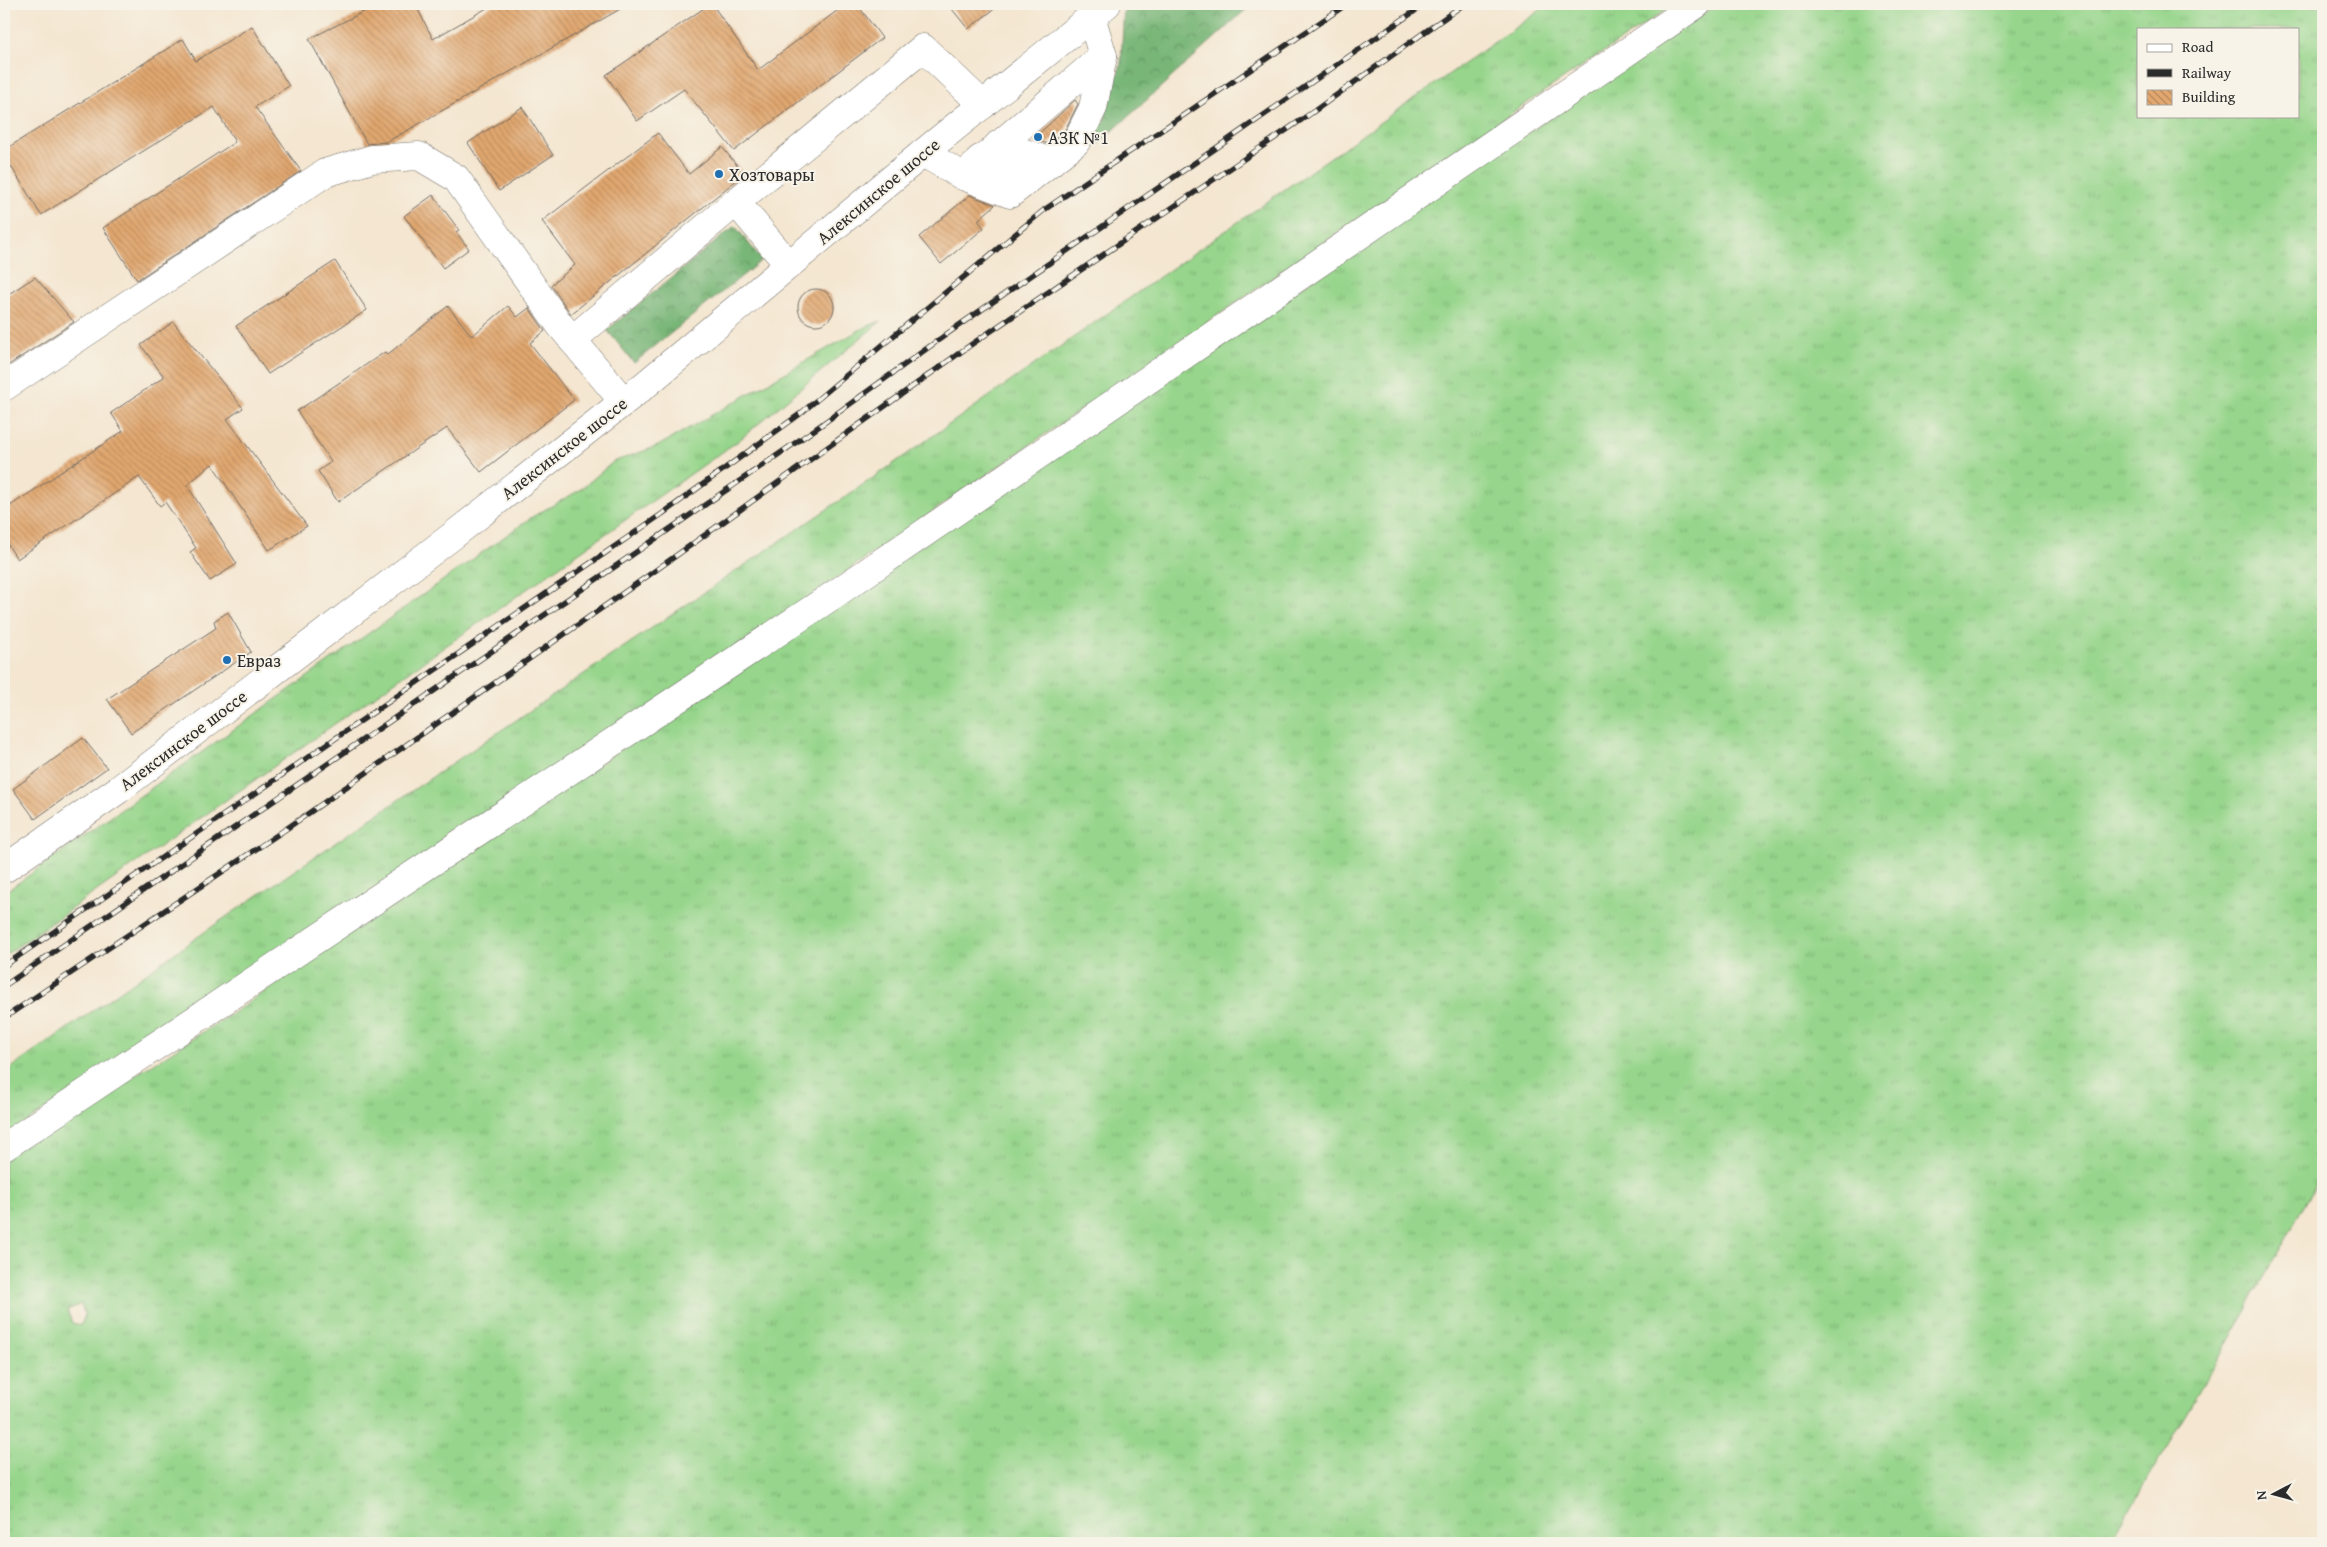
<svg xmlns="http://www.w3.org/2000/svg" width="2327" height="1547" viewBox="0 0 2327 1547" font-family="'Gentium Book Plus',serif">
  <defs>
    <pattern id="grass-tufts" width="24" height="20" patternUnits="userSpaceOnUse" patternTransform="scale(1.25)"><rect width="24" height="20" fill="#96d58b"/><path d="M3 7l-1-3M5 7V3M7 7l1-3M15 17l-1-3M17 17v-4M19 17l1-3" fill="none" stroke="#81b778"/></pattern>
    <pattern id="forest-crowns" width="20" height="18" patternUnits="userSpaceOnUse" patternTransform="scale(1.25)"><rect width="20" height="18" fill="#78b677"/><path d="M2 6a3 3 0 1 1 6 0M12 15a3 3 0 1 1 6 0" fill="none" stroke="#639462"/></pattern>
    <pattern id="building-back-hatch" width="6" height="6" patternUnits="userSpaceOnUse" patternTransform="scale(1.25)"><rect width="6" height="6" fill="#e1a76f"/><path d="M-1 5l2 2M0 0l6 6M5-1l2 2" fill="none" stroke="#b7885b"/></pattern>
  </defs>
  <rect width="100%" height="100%" fill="#f7f3e8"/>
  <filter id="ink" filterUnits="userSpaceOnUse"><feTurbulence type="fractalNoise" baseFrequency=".02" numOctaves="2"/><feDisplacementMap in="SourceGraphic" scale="10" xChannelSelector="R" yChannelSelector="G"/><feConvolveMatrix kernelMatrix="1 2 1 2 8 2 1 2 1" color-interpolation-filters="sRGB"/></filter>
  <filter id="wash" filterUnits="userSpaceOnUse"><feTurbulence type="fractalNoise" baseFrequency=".0096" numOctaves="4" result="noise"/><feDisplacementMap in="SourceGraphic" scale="20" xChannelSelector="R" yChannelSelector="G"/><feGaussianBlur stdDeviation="1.12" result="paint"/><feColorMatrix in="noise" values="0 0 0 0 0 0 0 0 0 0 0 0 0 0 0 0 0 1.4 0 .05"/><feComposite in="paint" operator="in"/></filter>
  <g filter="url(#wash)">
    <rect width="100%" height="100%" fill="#f4e6d0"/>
    <g fill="url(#grass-tufts)" stroke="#60805b" fill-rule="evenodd">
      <polygon points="1549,4 1675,4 1485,131 526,792 4,1137 4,1073 226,917 873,478"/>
      <path d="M1718,4H2323V1172L2228,1342L2110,1543H4V1158L227,1017ZM2138,29H2298V116H2138ZM81,1304L85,1315L81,1325L72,1323L67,1310Z"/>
      <polygon points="881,321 738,441 4,956 4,893 532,517 580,490 613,462 658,446 863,328"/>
    </g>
    <g fill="url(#forest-crowns)" stroke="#527051">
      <polygon points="1124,4 1252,4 1084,157 1104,121 1121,64"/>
      <polygon points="735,226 762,260 634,363 607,330"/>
    </g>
    <g id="blocks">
      <g fill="url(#building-back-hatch)">
        <polygon points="379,4 415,4 433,39 494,4 629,4 403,133 386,142 367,144 309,39"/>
        <polygon points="710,4 712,4 758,70 846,4 857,4 882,38 734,151 684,89 637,121 606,75"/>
        <polygon points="948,4 1001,4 968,29"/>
        <polygon points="252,26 289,86 255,107 301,171 137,280 103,228 235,142 214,107 41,215 4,155 4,150 183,39 196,61"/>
        <polygon points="1075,100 1078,104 1064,132 1048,144 1033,139"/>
        <polygon points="522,107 553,155 499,191 468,143"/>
        <polygon points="658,133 689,174 722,147 744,174 571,314 551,285 575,265 542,221"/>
        <polygon points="433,195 459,230 456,232 469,249 443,268 404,216"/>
        <polygon points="970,195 995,205 978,220 984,228 941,264 919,237"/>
        <polygon points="335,261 367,310 268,374 236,326"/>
        <polygon points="35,277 74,322 4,368 4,297"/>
        <circle cx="816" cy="307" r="18"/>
        <polygon points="448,306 472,336 508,306 517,317 529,308 545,331 530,343 574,400 481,472 447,428 338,502 318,471 331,462 297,411 385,352 387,355"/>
        <polygon points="173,322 243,408 227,419 307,526 269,550 212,464 187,485 237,564 210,581 190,552 196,548 165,502 160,506 139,477 17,559 4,539 4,510 123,431 111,413 164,377 141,345"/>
        <polygon points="228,612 251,652 131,733 107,699 216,628 214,621"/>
        <polygon points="83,738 107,768 35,819 13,789"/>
      </g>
    </g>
  </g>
  <g filter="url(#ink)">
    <use href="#blocks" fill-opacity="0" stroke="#716c65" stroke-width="1"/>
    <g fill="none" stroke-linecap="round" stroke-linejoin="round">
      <defs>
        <g id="minor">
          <polyline points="999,144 1051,162"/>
          <polyline points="923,153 963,176 1103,56 1091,16"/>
          <polyline points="980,159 1030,178"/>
          <polyline points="963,176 1010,194 1076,142 1093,108 1103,56"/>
          <polyline points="736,202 923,48 983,105"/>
          <polyline points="572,340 736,202 789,265"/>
          <polyline points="4,387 325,173 372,159 419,156 456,178 560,325 623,401"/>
          <polyline points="4,1147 838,592 1697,4"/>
        </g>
        <polyline id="major" points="4,869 118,790 451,537 645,385 923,153 1107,4"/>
      </defs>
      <use href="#minor" stroke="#716c65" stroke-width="29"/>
      <use href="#major" stroke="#716c65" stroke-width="29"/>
      <use href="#minor" stroke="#fff" stroke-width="28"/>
      <use href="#major" stroke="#fff" stroke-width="28"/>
      <defs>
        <g id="rail">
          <polyline points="4,966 662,514 800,414 1044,210 1347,4"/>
          <polyline points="4,986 814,430 958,326 1425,4"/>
          <polyline points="4,1018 286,829 649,575 972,344 1310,114 1464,4"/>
        </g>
      </defs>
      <use href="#rail" stroke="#2b2b2b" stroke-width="5.5"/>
      <use href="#rail" stroke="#f7f3e8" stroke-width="4" stroke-dasharray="11" stroke-linecap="butt"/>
    </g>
  </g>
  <g fill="#1f6fb2" stroke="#f7f3e8" stroke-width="2">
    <circle cx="1038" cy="137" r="5"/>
    <circle cx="719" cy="174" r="5"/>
    <circle cx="227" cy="660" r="5"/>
  </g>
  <g text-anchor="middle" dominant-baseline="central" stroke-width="4" stroke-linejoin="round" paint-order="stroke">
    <g font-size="18" fill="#2b2b2b" stroke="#f7f3e8" text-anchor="start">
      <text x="1048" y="137">АЗК №1</text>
      <text x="729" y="174">Хозтовары</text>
      <text x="237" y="660">Евраз</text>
    </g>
    <g font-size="18" fill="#2b2b2b" stroke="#f7f3e8">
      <text transform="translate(878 191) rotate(-40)">Алексинское шоссе</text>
      <text transform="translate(564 448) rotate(-38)">Алексинское шоссе</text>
      <text transform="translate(183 740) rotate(-37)">Алексинское шоссе</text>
    </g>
  </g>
  <rect width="2327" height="1547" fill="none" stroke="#f7f3e8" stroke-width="20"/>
  <rect x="2137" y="28" width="162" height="90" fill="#f7f3e8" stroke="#a5a39c"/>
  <rect x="2147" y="44" width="25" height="8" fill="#ffffff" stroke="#a5a39c"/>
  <text x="2182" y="52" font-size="15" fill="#2b2b2b">Road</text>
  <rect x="2147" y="69" width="25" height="8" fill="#2b2b2b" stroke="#a5a39c"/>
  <text x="2182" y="78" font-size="15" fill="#2b2b2b">Railway</text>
  <rect x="2147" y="90" width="25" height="15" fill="url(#building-back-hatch)" stroke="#a5a39c"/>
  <text x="2182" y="102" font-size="15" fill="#2b2b2b">Building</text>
  <g transform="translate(2274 1494) rotate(264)" stroke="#f7f3e8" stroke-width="4" paint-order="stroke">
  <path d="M0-4L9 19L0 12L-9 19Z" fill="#2b2b2b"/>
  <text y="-8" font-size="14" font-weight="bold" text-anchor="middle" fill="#2b2b2b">N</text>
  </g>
</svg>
